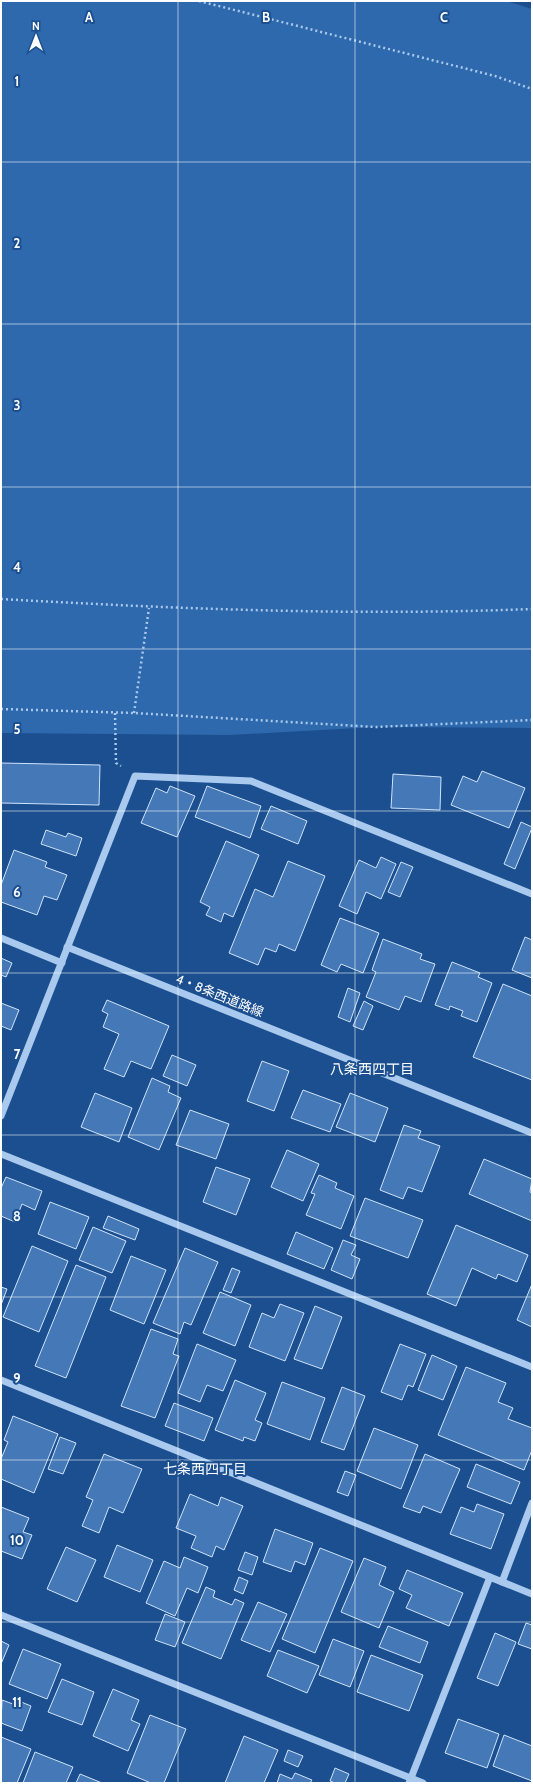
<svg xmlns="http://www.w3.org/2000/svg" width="533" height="1784" viewBox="0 0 533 1784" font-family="Cabin,'Noto Sans JP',sans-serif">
  <rect width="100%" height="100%" fill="#1b4f8f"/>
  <polygon fill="#2e69ad" points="1,1 506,1 532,9 532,728 376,727 229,735 1,733"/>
  <g fill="#4478b7" stroke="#cfe3fa">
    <polygon points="1,763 100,765 99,805 1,803"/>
    <polygon points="482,771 525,788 509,828 451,805 463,776 477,782"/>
    <polygon points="393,774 441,777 440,810 391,808"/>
    <polygon points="170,786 195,796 177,837 141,823 156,788 167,793"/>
    <polygon points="207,786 261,806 250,838 195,817"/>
    <polygon points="271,806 307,821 298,844 261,829"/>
    <polygon points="521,822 532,827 532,828 515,869 504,864"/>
    <polygon points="46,830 66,837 68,833 82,838 76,856 41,844"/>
    <polygon points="226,841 259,855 233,917 224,913 221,922 206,915 210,907 200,902"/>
    <polygon points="14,850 47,862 45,867 67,875 57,900 44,896 37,915 1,902 1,885"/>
    <polygon points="381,857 396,864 381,899 366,892 357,914 339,906 359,860 376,868"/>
    <polygon points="288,861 325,876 295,951 279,944 276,952 265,948 258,965 229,953 255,889 273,897"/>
    <polygon points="401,862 413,867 400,897 388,892"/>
    <polygon points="340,918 379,933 363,973 341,964 337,972 321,965"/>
    <polygon points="525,937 532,940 532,978 512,970"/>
    <polygon points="383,939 422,954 420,959 435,964 421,1002 405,996 399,1010 366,997 376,972 372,970"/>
    <polygon points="1,958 12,963 6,977 1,975"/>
    <polygon points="452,962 480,973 478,977 492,983 477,1022 461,1016 463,1011 450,1006 449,1010 435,1005"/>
    <polygon points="503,984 532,996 532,1080 473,1057"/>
    <polygon points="348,988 360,993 350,1022 338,1017"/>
    <polygon points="107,1000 169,1026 151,1069 131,1061 124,1077 104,1069 119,1034 103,1027 108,1014 102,1011"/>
    <polygon points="364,1001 373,1006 363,1030 353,1026"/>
    <polygon points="1,1003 19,1010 11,1030 1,1026"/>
    <polygon points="172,1055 196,1065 187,1086 163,1076"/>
    <polygon points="262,1061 289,1071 274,1111 247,1101"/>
    <polygon points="152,1078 170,1086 168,1092 181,1098 159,1150 128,1137"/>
    <polygon points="303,1090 341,1104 330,1132 291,1118"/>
    <polygon points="95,1093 132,1108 119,1142 81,1127"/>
    <polygon points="350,1093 388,1108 375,1142 336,1127"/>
    <polygon points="190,1110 229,1124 216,1159 176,1145"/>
    <polygon points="404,1125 421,1131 418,1138 440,1146 422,1192 408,1187 403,1199 380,1190"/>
    <polygon points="287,1150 319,1164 303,1201 271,1187"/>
    <polygon points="484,1159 532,1179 530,1192 532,1193 532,1221 469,1194"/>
    <polygon points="216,1167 250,1179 236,1215 203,1202"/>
    <polygon points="319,1175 337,1183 335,1188 354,1196 341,1229 306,1215 315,1194 311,1193"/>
    <polygon points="6,1177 42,1191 35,1210 22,1204 15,1222 1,1216 1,1188"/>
    <polygon points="365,1198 423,1220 408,1258 350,1236"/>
    <polygon points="50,1202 89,1217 76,1249 38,1234"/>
    <polygon points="108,1216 139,1229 135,1240 103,1228"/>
    <polygon points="456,1225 528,1255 517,1282 498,1274 496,1279 472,1268 456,1306 427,1294"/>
    <polygon points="93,1227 126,1241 112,1273 79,1260"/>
    <polygon points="296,1232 333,1248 324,1269 287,1254"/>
    <polygon points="343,1240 356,1245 351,1255 360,1259 352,1279 331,1270"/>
    <polygon points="32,1246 68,1261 39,1332 3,1317"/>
    <polygon points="185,1248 218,1262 191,1325 184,1322 180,1334 153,1323"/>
    <polygon points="131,1256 166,1270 144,1324 110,1310"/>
    <polygon points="76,1265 106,1277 66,1378 35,1366"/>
    <polygon points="232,1268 240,1271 231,1293 223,1290"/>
    <polygon points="532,1284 532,1327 517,1320"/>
    <polygon points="1,1287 7,1289 1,1305"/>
    <polygon points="220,1292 251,1305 235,1346 203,1333"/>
    <polygon points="280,1304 304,1313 285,1361 249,1347 262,1313 274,1318"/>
    <polygon points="315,1306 342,1317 322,1369 294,1359"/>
    <polygon points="151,1329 178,1339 173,1354 179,1356 155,1418 121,1406"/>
    <polygon points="197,1344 236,1360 223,1391 207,1385 200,1402 178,1393"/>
    <polygon points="400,1344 426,1354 413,1387 408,1385 402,1400 381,1392"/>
    <polygon points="432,1355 457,1366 443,1400 418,1390"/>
    <polygon points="466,1367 506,1383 498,1402 513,1408 508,1419 532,1428 532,1450 524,1470 438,1435"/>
    <polygon points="235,1380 266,1393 255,1420 262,1423 255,1441 244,1437 243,1441 215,1430"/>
    <polygon points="282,1382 325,1398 310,1440 267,1424"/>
    <polygon points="342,1387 365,1396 344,1450 321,1442"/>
    <polygon points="174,1403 213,1418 204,1441 165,1426"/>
    <polygon points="13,1416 58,1434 34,1493 1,1479 1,1459 8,1442 4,1440"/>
    <polygon points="374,1428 418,1445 401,1489 357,1471"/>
    <polygon points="60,1437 76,1443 63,1474 48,1469"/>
    <polygon points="104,1454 142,1469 123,1513 109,1507 99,1533 82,1526 93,1500 86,1497"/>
    <polygon points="425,1454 460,1469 441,1513 423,1506 420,1513 403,1507"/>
    <polygon points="476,1464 520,1482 511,1504 467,1487"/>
    <polygon points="345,1471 356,1475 348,1496 337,1492"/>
    <polygon points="190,1494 218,1506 221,1497 243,1506 224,1550 216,1546 212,1557 191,1548 196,1536 176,1528"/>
    <polygon points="477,1504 504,1514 491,1549 450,1534 461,1507 474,1512"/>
    <polygon points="1,1507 29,1518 23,1532 32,1535 22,1559 1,1551"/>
    <polygon points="275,1529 313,1543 305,1565 295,1561 291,1572 263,1562"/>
    <polygon points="117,1545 153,1560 140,1592 104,1577"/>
    <polygon points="66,1547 96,1560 77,1602 47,1589"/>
    <polygon points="320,1548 353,1561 315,1653 282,1639"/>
    <polygon points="245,1552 258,1557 252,1575 238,1570"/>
    <polygon points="184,1557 208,1567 198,1593 187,1588 175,1616 146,1603 164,1561 180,1568"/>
    <polygon points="364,1558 386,1567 379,1585 394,1592 379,1628 341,1612"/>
    <polygon points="407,1570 463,1593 449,1626 406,1608 412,1595 399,1589"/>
    <polygon points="239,1577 248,1581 243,1594 234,1590"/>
    <polygon points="206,1587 215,1591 213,1597 232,1605 235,1599 244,1603 221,1659 182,1643"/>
    <polygon points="258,1602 287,1614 270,1652 241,1640"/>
    <polygon points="165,1614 185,1622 175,1647 155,1640"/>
    <polygon points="526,1623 532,1625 532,1649 518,1644"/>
    <polygon points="388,1626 428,1642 420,1663 379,1647"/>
    <polygon points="495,1633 516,1642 498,1686 477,1678"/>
    <polygon points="333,1639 364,1651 350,1687 319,1675"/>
    <polygon points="1,1641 9,1645 1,1664"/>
    <polygon points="23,1649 61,1664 47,1699 9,1684"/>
    <polygon points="278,1650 319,1666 307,1693 267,1676"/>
    <polygon points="371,1655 423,1675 409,1711 357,1692"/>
    <polygon points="62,1679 94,1692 82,1725 48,1712"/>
    <polygon points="113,1689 139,1700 131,1720 140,1724 128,1751 93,1736"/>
    <polygon points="14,1699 31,1706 22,1731 1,1723 2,1700 13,1704"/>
    <polygon points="150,1715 186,1729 164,1783 151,1783 127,1773"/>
    <polygon points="458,1719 499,1734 487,1768 445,1753"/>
    <polygon points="504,1735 532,1746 532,1781 493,1766"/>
    <polygon points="244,1736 278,1750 264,1783 225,1783"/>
    <polygon points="1,1737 31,1749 17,1783 1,1783"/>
    <polygon points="288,1750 303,1756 298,1767 284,1761"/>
    <polygon points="35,1752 73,1767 66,1783 23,1783"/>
    <polygon points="335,1768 349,1774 345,1783 335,1783 330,1781"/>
    <polygon points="295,1773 312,1780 310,1783 277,1783 280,1774 292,1779"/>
    <polygon points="80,1774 102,1783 76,1783"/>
  </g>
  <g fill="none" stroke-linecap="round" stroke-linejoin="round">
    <g stroke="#a9c9ee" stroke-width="2.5" stroke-dasharray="2 3" stroke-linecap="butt">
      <polyline points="199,1 495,76 532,89"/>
      <path d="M1,599C178,609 355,616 532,609"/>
      <polyline points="1,709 134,713 376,727 532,720"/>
      <polyline points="115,713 116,763 121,766"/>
      <polyline points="134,713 149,608"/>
    </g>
    <g stroke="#a9c9ee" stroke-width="7">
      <polyline points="1,938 62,963"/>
      <polyline points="67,947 532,1133"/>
      <polyline points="1,1116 135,776 251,781 532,894"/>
      <polyline points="1,1154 532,1367"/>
      <polyline points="1,1380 532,1594"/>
      <polyline points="502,1582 532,1503"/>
      <polyline points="1,1615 423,1783"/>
      <polyline points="409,1783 490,1577"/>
    </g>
  </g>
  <path fill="none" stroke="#fff" stroke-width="1" stroke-opacity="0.55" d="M178,1V1783M355,1V1783M1,162H532M1,324H532M1,487H532M1,649H532M1,811H532M1,973H532M1,1135H532M1,1297H532M1,1460H532M1,1622H532"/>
  <g text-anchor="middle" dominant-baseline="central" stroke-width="4" stroke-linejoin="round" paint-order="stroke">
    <g font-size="13" fill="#fff" stroke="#1b4f8f">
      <text transform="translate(220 995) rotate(22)">4・8条西道路線</text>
    </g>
    <g font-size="14" fill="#fff" stroke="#1b4f8f">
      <text x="372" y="1069">八条西四丁目</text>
      <text x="205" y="1469">七条西四丁目</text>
    </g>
  </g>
  <g font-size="13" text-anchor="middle" font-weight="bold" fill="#fff" stroke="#1b4f8f" stroke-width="4" stroke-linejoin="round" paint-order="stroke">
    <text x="89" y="22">A</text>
    <text x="266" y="22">B</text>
    <text x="444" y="22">C</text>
    <text x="17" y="86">1</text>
    <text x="17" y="248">2</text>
    <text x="17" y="410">3</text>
    <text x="17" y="572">4</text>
    <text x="17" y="734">5</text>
    <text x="17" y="897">6</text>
    <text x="17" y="1059">7</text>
    <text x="17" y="1221">8</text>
    <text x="17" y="1383">9</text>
    <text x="17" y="1545">10</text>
    <text x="17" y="1707">11</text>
  </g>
  <rect width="533" height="1784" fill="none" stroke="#ffffff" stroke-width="4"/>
  <g transform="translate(36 36)" stroke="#1b4f8f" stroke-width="3" paint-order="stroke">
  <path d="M0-3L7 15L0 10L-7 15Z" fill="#ffffff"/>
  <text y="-6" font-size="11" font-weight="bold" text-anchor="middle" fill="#ffffff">N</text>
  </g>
</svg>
